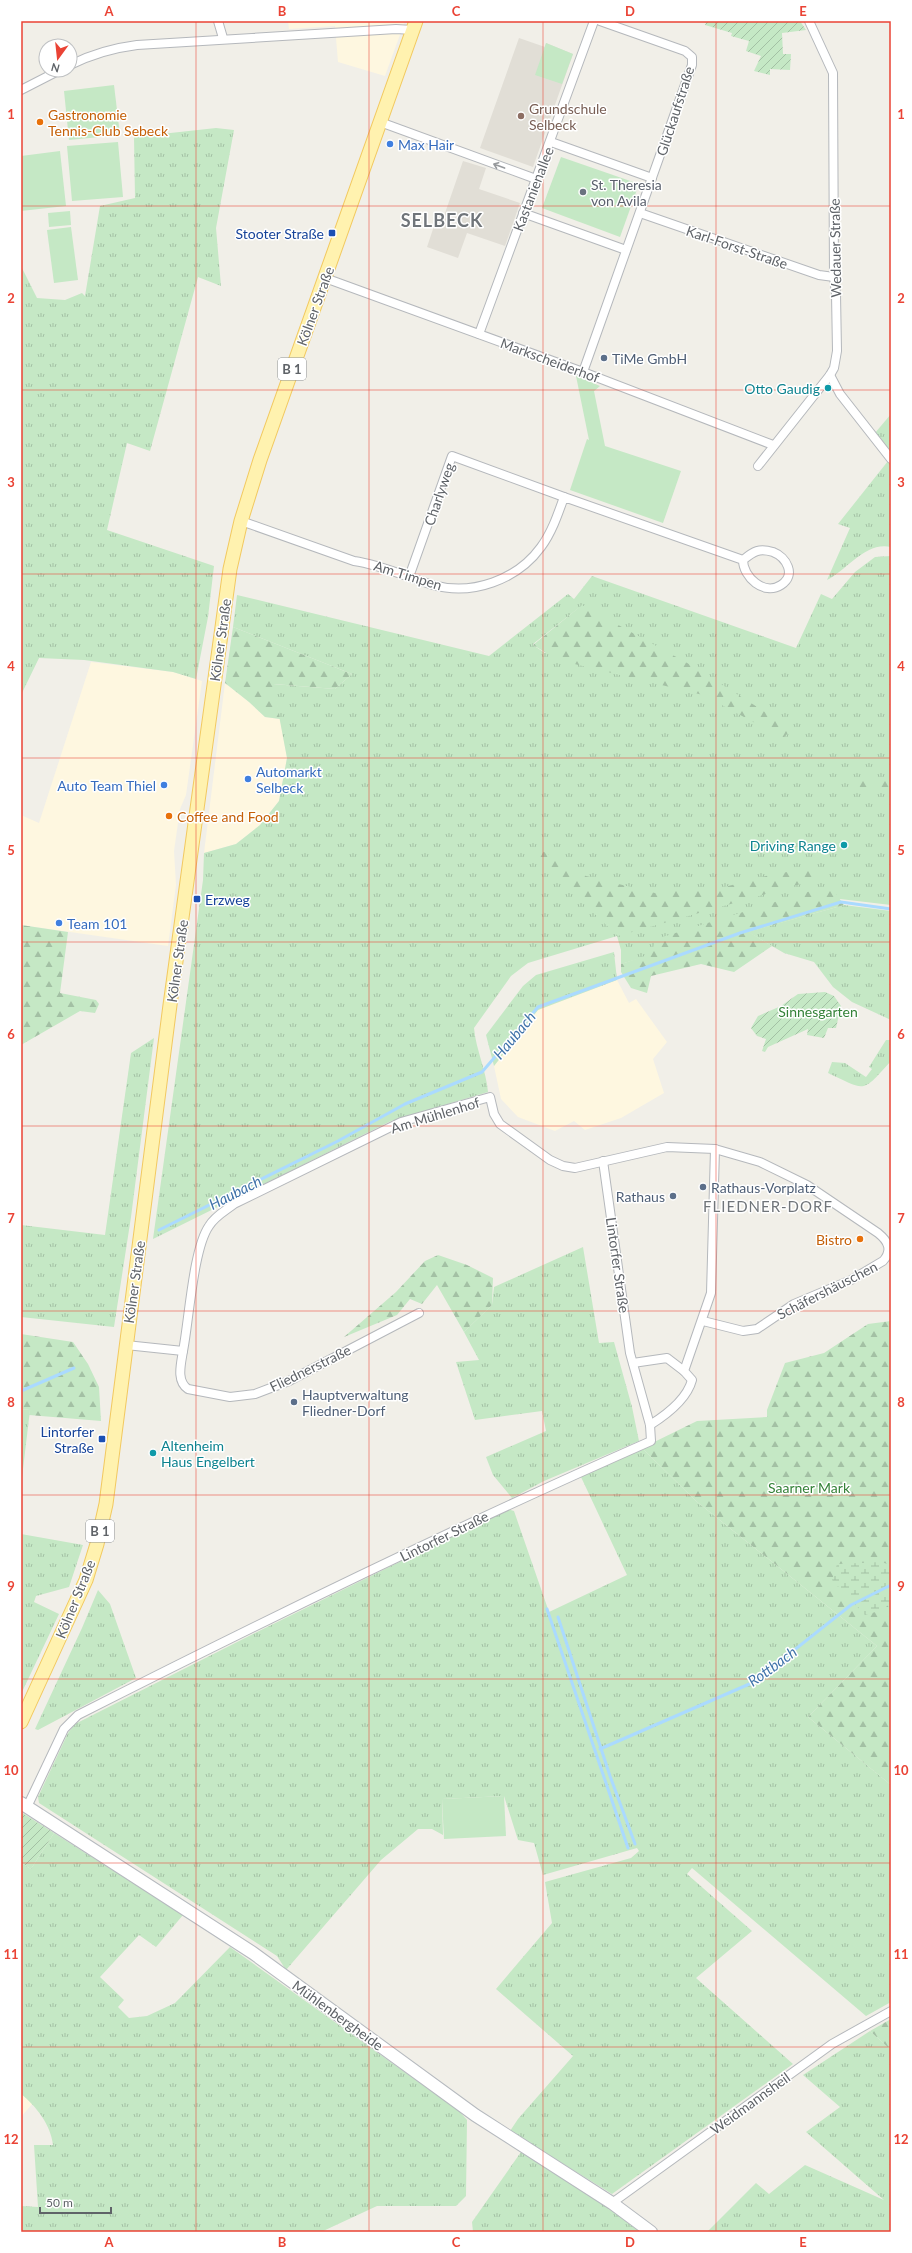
<svg xmlns="http://www.w3.org/2000/svg" width="912" height="2253" viewBox="0 0 912 2253" font-family="Lato,sans-serif">
  <defs>
    <pattern id="grass-tufts" width="24" height="20" patternUnits="userSpaceOnUse"><rect width="24" height="20" fill="#c5e8c5"/><path d="M3 7l-1-3M5 7V3M7 7l1-3M15 17l-1-3M17 17v-4M19 17l1-3" fill="none" stroke="#a3c0a4"/></pattern>
    <pattern id="forest-firs" width="22" height="20" patternUnits="userSpaceOnUse"><rect width="22" height="20" fill="#c5e8c5"/><path d="M5 1l3.5 6h-7zM16 11l3.5 6h-7z" fill="#a3c0a4"/></pattern>
    <pattern id="wetland-marsh" width="20" height="14" patternUnits="userSpaceOnUse"><rect width="20" height="14" fill="#c5e8c5"/><path d="M1 5h8M5 5V1M11 12h8M15 12V8" fill="none" stroke="#a3c0a4"/></pattern>
    <pattern id="garden-furrows" width="10" height="10" patternUnits="userSpaceOnUse"><rect width="10" height="10" fill="#c5e8c5"/><path d="M-1 1l2-2M0 10L10 0M9 11l2-2" fill="none" stroke="#a3c0a4"/></pattern>
  </defs>
  <rect width="100%" height="100%" fill="#f1efe8"/>
  <g fill="#fef7e0">
    <polygon points="288,21 405,21 385,76 338,62 335,26 289,29"/>
    <polygon points="91,662 173,672 202,681 186,795 180,809 174,851 176,885 168,946 21,925 21,815 39,823"/>
    <polygon points="225,683 249,702 265,717 280,719 287,758 279,801 260,825 236,844 204,853"/>
    <polygon points="617,980 629,1003 636,999 667,1042 653,1059 664,1093 621,1118 585,1130 574,1121 555,1131 518,1117 501,1099 494,1066 538,1010"/>
    <polygon points="21,2094 33,2103 21,2117"/>
  </g>
  <g fill="#e1ded6">
    <polygon points="519,38 545,47 546,43 573,54 533,167 480,148"/>
    <polygon points="463,161 486,168 479,189 520,203 505,246 467,233 458,258 427,247 438,214 444,216"/>
  </g>
  <g fill="url(#grass-tufts)" fill-rule="evenodd">
    <polygon points="216,128 234,130 216,228 221,286 198,277 150,451 127,443 107,530 214,566 208,617 196,679 173,672 84,660 39,658 21,695 21,266 37,298 65,300 82,293 85,296 100,206 135,198 134,137"/>
    <polygon points="891,414 891,452 875,433"/>
    <path d="M888,461L891,464V547C866,541 847,570 827,580L850,528L838,524Z"/>
    <path d="M891,556V905L840,899L621,964V950L617,936L528,963L511,976L474,1028C476,1050 486,1070 488,1092L391,1121L153,1239L203,880L204,853L236,844L260,825L279,801L287,758L273,684L335,689L352,674L233,627L237,595L489,656L568,594L574,599L592,576L796,648L821,594L832,599L855,572L875,557ZM580,607L545,653L533,645V644Z"/>
    <polygon points="844,905 891,911 891,1020 852,1002 833,987 814,962 784,953 748,932"/>
    <polygon points="614,952 617,980 538,1010 494,1066 486,1035 523,986 536,975"/>
    <polygon points="154,1038 131,1217 114,1327 21,1317 21,1225 105,1235 131,1053"/>
    <path d="M886,1040H891V1061C861,1094 867,1091 828,1073L832,1062L845,1063L866,1077L872,1069L869,1067Z"/>
    <polygon points="583,1247 599,1343 614,1342 632,1407 639,1441 544,1481 512,1498 493,1475 486,1457 546,1431 542,1411 475,1420 456,1362 479,1360 464,1332 492,1305 494,1287"/>
    <polygon points="21,1409 30,1410 21,1486"/>
    <polygon points="642,1448 696,1501 877,1646 808,1717 891,1785 891,2002 866,2016 692,1868 687,1874 752,1931 696,1978 793,2064 612,2194 510,2131 518,2119 573,2056 496,1989 552,1923 545,1882 631,1858 639,1851 637,1848 543,1875 534,1843 518,1840 504,1796 442,1799 443,1835 432,1829 418,1829 381,1860 286,1970 277,1956 39,1803 38,1797 68,1733 75,1724 253,1634 507,1509 514,1511 549,1612 627,1575 581,1477"/>
    <polygon points="21,1534 83,1545 69,1587 36,1596 34,1602 59,1614 22,1692"/>
    <polygon points="98,1590 110,1604 136,1678 38,1730 35,1729 82,1628"/>
    <path d="M54,1833L183,1915L156,1947L139,1935L100,1977L124,2000L118,2007L129,2018L147,2016L175,2003L230,1947L459,2111L467,2120L466,2196L456,2206H377L321,2232H21V2206L38,2207L34,2145H53C51,2125 36,2106 21,2094V1863L31,1869Z"/>
    <polygon points="870,2031 891,2050 891,2232 707,2232 756,2183 769,2194 805,2165 884,2200 806,2132 840,2107 803,2075"/>
    <polygon points="521,2152 610,2208 640,2232 473,2232 472,2222"/>
  </g>
  <g fill="url(#forest-firs)">
    <polygon points="582,605 689,664 792,729 783,738 703,695 558,660 533,645"/>
    <polygon points="233,627 352,674 335,689 274,684 280,719 265,717 249,702 225,683"/>
    <polygon points="891,776 891,787 861,792 858,781"/>
    <polygon points="537,848 586,876 655,893 691,887 717,889 770,875 804,869 825,877 618,936 532,855"/>
    <polygon points="830,885 844,905 749,932 772,946 734,972 701,964 651,976 647,993 631,988 621,972 621,964 651,954 656,939"/>
    <polygon points="21,925 68,932 60,993 96,1000 99,1004 95,1013 80,1011 21,1045"/>
    <polygon points="438,1255 467,1265 493,1278 492,1305 464,1332 437,1285 422,1304 410,1299 397,1315 344,1337 396,1292 425,1261"/>
    <polygon points="891,1321 891,1785 808,1717 877,1646 696,1501 642,1448 697,1421 767,1417 767,1410 785,1363 824,1353 868,1324"/>
    <polygon points="21,1334 73,1342 88,1364 99,1387 101,1421 29,1415 30,1410 21,1409"/>
    <polygon points="891,2019 891,2050 870,2031"/>
  </g>
  <polygon fill="url(#wetland-marsh)" points="881,1562 891,1565 891,1603 882,1610 865,1615 832,1580 837,1564"/>
  <g fill="#c5e8c5">
    <polygon points="546,43 573,54 562,84 535,75"/>
    <polygon points="114,85 120,135 69,140 64,91"/>
    <polygon points="118,142 123,197 72,201 67,146"/>
    <polygon points="60,151 66,206 21,211 21,156"/>
    <polygon points="561,157 639,184 620,237 542,208"/>
    <polygon points="70,211 71,225 49,227 48,213"/>
    <polygon points="71,227 78,280 54,283 47,230"/>
    <polygon points="576,376 600,386 594,391 605,446 681,471 663,523 570,490 587,439 589,440"/>
    <polygon points="504,1796 506,1836 444,1839 442,1799"/>
  </g>
  <g fill="url(#garden-furrows)">
    <polygon points="702,21 800,21 806,30 782,33 783,54 791,54 790,70 770,69 770,75 754,71 761,56 746,51 749,41 731,36 732,33 705,25 706,23"/>
    <polygon points="825,992 834,996 841,1006 836,1028 828,1028 824,1038 807,1035 808,1029 768,1047 765,1052 762,1051 766,1039 757,1036 751,1028 758,1016 781,1006 798,994"/>
    <polygon points="21,1812 54,1833 31,1869 21,1863"/>
  </g>
  <g fill="none" stroke-linecap="round" stroke-linejoin="round">
    <g stroke="#aadaff" stroke-width="3">
      <polyline points="159,1230 338,1141 405,1104 482,1072 538,1007 740,933 841,902 891,909"/>
      <polyline points="21,1391 74,1368"/>
      <polyline points="547,1609 628,1848"/>
      <polyline points="558,1617 610,1776 635,1844"/>
      <polyline points="600,1749 754,1682 851,1605 891,1585"/>
    </g>
    <defs>
      <g id="street">
        <polyline points="218,21 223,38"/>
        <path d="M70,65C92,54 113,48 137,45L396,29L413,30"/>
        <polyline points="21,90 60,70"/>
        <polyline points="380,122 536,179"/>
        <polyline points="551,142 652,178"/>
        <polyline points="523,213 626,250"/>
        <polyline points="640,213 819,275 834,277"/>
        <polyline points="325,278 583,372 773,445"/>
        <polyline points="479,334 594,21"/>
        <polyline points="583,372 692,65 692,57 685,51 600,21"/>
        <polyline points="830,375 840,394 891,459"/>
        <polyline points="758,466 830,375 834,368 837,351 836,294 834,277 833,73 809,21"/>
        <path d="M241,521L354,561C382,565 406,577 433,585C472,596 517,580 541,547C552,532 558,514 564,497L743,560C743,577 764,596 781,585C797,575 786,557 773,552C759,548 754,551 743,560"/>
        <polyline points="409,577 452,456 564,497"/>
        <path d="M126,1345L183,1351C189,1321 193,1249 209,1226C215,1216 225,1211 234,1204L401,1122L490,1097L494,1114L500,1124L550,1160L563,1166L575,1168L667,1147L715,1149L760,1162L807,1185L878,1233C888,1241 893,1250 883,1261L851,1280L794,1304L757,1329L743,1331L703,1321"/>
        <path d="M183,1351C181,1364 176,1381 188,1389L230,1397L255,1394L289,1381L419,1313"/>
        <polyline points="633,1363 667,1358 684,1371"/>
        <path d="M650,1425C666,1415 687,1399 692,1380L684,1371L711,1293L715,1149"/>
        <path d="M27,1807L64,1729L78,1715C267,1619 458,1526 651,1441L650,1425L630,1353L603,1161"/>
        <polyline points="612,2203 832,2044 891,2011"/>
      </g>
      <polyline id="secondary" points="21,1803 253,1953 475,2115 612,2203 651,2232"/>
      <polyline id="primary" points="21,1722 86,1580 97,1544 106,1504 170,1005 230,569 241,521 260,460 416,21"/>
    </defs>
    <use href="#street" stroke="#b5b8bc" stroke-width="10"/>
    <use href="#secondary" stroke="#b6babf" stroke-width="14"/>
    <use href="#primary" stroke="#f2c960" stroke-width="15"/>
    <use href="#street" stroke="#fff" stroke-width="8"/>
    <use href="#secondary" stroke="#fff" stroke-width="12"/>
    <use href="#primary" stroke="#fff2af" stroke-width="13"/>
  </g>
  <defs><path id="oneway-shaft" d="M-6 0H5M1.5-3L5.5 0L1.5 3" fill="none" stroke-width="1.6" stroke-linecap="round" stroke-linejoin="round"/></defs>
  <use stroke="#979a9d" href="#oneway-shaft" transform="translate(499 166) rotate(-160)"/>
  <path fill="none" stroke="#ea4335" stroke-width="1" stroke-opacity="0.55" d="M196,21V2232M369,21V2232M543,21V2232M716,21V2232M21,206H891M21,390H891M21,574H891M21,758H891M21,942H891M21,1126H891M21,1311H891M21,1495H891M21,1679H891M21,1863H891M21,2047H891"/>
  <circle fill="#8d6e63" stroke="#fff" stroke-width="1.5" cx="521" cy="116" r="4"/>
  <g fill="#e8710a" stroke="#fff" stroke-width="1.5">
    <circle cx="40" cy="122" r="4"/>
    <circle cx="169" cy="816" r="4"/>
    <circle cx="860" cy="1239" r="4"/>
  </g>
  <g fill="#3f7fe0" stroke="#fff" stroke-width="1.5">
    <circle cx="390" cy="144" r="4"/>
    <circle cx="248" cy="779" r="4"/>
    <circle cx="164" cy="785" r="4"/>
    <circle cx="59" cy="923" r="4"/>
  </g>
  <circle fill="#6b7280" stroke="#fff" stroke-width="1.5" cx="583" cy="192" r="4"/>
  <g fill="#1a4fb4" stroke="#fff" stroke-width="1.5">
    <rect x="328" y="229" width="8" height="8" rx="2"/>
    <rect x="193" y="895" width="8" height="8" rx="2"/>
    <rect x="98" y="1435" width="8" height="8" rx="2"/>
  </g>
  <g fill="#5c6f8a" stroke="#fff" stroke-width="1.5">
    <circle cx="604" cy="358" r="4"/>
    <circle cx="703" cy="1187" r="4"/>
    <circle cx="673" cy="1196" r="4"/>
    <circle cx="294" cy="1402" r="4"/>
  </g>
  <g fill="#0f9aa8" stroke="#fff" stroke-width="1.5">
    <circle cx="828" cy="388" r="4"/>
    <circle cx="844" cy="845" r="4"/>
    <circle cx="153" cy="1453" r="4"/>
  </g>
  <g text-anchor="middle" dominant-baseline="central" stroke-width="3" stroke-linejoin="round" paint-order="stroke">
    <g fill="#fff" stroke="#8f9295" stroke-width="1">
      <rect x="278" y="358" width="28" height="22" rx="3"/>
      <rect x="86" y="1520" width="28" height="22" rx="3"/>
    </g>
    <g font-size="13" font-weight="bold" fill="#5f6368">
      <text x="292" y="369">B 1</text>
      <text x="100" y="1531">B 1</text>
    </g>
    <g font-size="14" fill="#785e54" stroke="#fff" text-anchor="start">
      <text x="529" y="108">Grundschule<tspan x="529" dy="16">Selbeck</tspan></text>
    </g>
    <g font-size="14" fill="#5f6368" stroke="#fff">
      <text transform="translate(675 111) rotate(-72)">Glückaufstraße</text>
      <text transform="translate(533 189) rotate(-69)">Kastanienallee</text>
      <text transform="translate(737 247) rotate(19)">Karl-Forst-Straße</text>
      <text transform="translate(835 248) rotate(-91)">Wedauer Straße</text>
      <text transform="translate(315 306) rotate(-70)">Kölner Straße</text>
      <text transform="translate(550 360) rotate(20)">Markscheiderhof</text>
      <text transform="translate(439 494) rotate(-71)">Charlyweg</text>
      <text transform="translate(408 575) rotate(17)">Am Timpen</text>
      <text transform="translate(220 640) rotate(-82)">Kölner Straße</text>
      <text transform="translate(177 961) rotate(-82)">Kölner Straße</text>
      <text transform="translate(435 1115) rotate(-17)">Am Mühlenhof</text>
      <text transform="translate(618 1265) rotate(82)">Lintorfer Straße</text>
      <text transform="translate(134 1282) rotate(-82)">Kölner Straße</text>
      <text transform="translate(827 1290) rotate(-27)">Schäfershäuschen</text>
      <text transform="translate(310 1368) rotate(-26)">Fliednerstraße</text>
      <text transform="translate(444 1536) rotate(-26)">Lintorfer Straße</text>
      <text transform="translate(75 1599) rotate(-68)">Kölner Straße</text>
      <text transform="translate(338 2015) rotate(36)">Mühlenbergheide</text>
      <text transform="translate(750 2103) rotate(-36)">Weidmannsheil</text>
    </g>
    <g font-size="14" fill="#c56008" stroke="#fff" text-anchor="start">
      <text x="48" y="114">Gastronomie<tspan x="48" dy="16">Tennis-Club Sebeck</tspan></text>
      <text x="177" y="816">Coffee and Food</text>
      <text x="852" y="1239" text-anchor="end">Bistro</text>
    </g>
    <g font-size="14" fill="#366cbe" stroke="#fff" text-anchor="start">
      <text x="398" y="144">Max Hair</text>
      <text x="256" y="771">Automarkt<tspan x="256" dy="16">Selbeck</tspan></text>
      <text x="156" y="785" text-anchor="end">Auto Team Thiel</text>
      <text x="67" y="923">Team 101</text>
    </g>
    <g font-size="14" fill="#5b616d" stroke="#fff" text-anchor="start">
      <text x="591" y="184">St. Theresia<tspan x="591" dy="16">von Avila</tspan></text>
    </g>
    <g font-size="14" fill="#164399" stroke="#fff" text-anchor="end">
      <text x="324" y="233">Stooter Straße</text>
      <text x="205" y="899" text-anchor="start">Erzweg</text>
      <text x="94" y="1431">Lintorfer<tspan x="94" dy="16">Straße</tspan></text>
    </g>
    <g font-size="14" fill="#4e5e75" stroke="#fff" text-anchor="start">
      <text x="612" y="358">TiMe GmbH</text>
      <text x="711" y="1187">Rathaus-Vorplatz</text>
      <text x="665" y="1196" text-anchor="end">Rathaus</text>
      <text x="302" y="1394">Hauptverwaltung<tspan x="302" dy="16">Fliedner-Dorf</tspan></text>
    </g>
    <g font-size="14" fill="#0d838f" stroke="#fff" text-anchor="end">
      <text x="820" y="388">Otto Gaudig</text>
      <text x="836" y="845">Driving Range</text>
      <text x="161" y="1445" text-anchor="start">Altenheim<tspan x="161" dy="16">Haus Engelbert</tspan></text>
    </g>
    <g font-size="14" fill="#348238" stroke="#fff">
      <text x="818" y="1011">Sinnesgarten</text>
      <text x="809" y="1487">Saarner Mark</text>
    </g>
    <g font-size="15" font-style="italic" fill="#4174aa" stroke="#fff">
      <text transform="translate(514 1035) rotate(-50)">Haubach</text>
      <text transform="translate(235 1192) rotate(-27)">Haubach</text>
      <text transform="translate(772 1666) rotate(-36)">Rottbach</text>
    </g>
    <g font-size="15" letter-spacing="1" fill="#70757a" stroke="#fff">
      <text x="768" y="1206">FLIEDNER-DORF</text>
    </g>
    <g font-size="18" font-weight="bold" letter-spacing="1" fill="#70757a" stroke="#fff">
      <text x="442" y="220">SELBECK</text>
    </g>
  </g>
  <rect width="912" height="2253" fill="none" stroke="#ffffff" stroke-width="44"/>
  <g transform="translate(58 58) rotate(195)"><circle r="19" fill="#ffffff" stroke="#bfc1c3"/>
  <path d="M0-3L7 15L0 10L-7 15Z" fill="#ea4335"/>
  <text y="-6" font-size="11" font-weight="bold" text-anchor="middle" fill="#5f6368">N</text>
  </g>
  <path d="M40 2207v6h71v-6" fill="none" stroke="#5f6368" stroke-width="2"/>
  <text x="46" y="2207" font-size="12" fill="#5f6368" stroke="#ffffff" stroke-width="3" paint-order="stroke">50 m</text>
  <rect x="22" y="22" width="868" height="2209" fill="none" stroke="#ea4335" stroke-width="1.5"/>
  <g font-size="13" text-anchor="middle" font-weight="bold" fill="#ea4335">
    <text x="109" y="16">A</text>
    <text x="282" y="16">B</text>
    <text x="456" y="16">C</text>
    <text x="630" y="16">D</text>
    <text x="803" y="16">E</text>
    <text x="11" y="119">1</text>
    <text x="901" y="119">1</text>
    <text x="11" y="303">2</text>
    <text x="901" y="303">2</text>
    <text x="11" y="487">3</text>
    <text x="901" y="487">3</text>
    <text x="11" y="671">4</text>
    <text x="901" y="671">4</text>
    <text x="11" y="855">5</text>
    <text x="901" y="855">5</text>
    <text x="11" y="1039">6</text>
    <text x="901" y="1039">6</text>
    <text x="11" y="1223">7</text>
    <text x="901" y="1223">7</text>
    <text x="11" y="1407">8</text>
    <text x="901" y="1407">8</text>
    <text x="11" y="1591">9</text>
    <text x="901" y="1591">9</text>
    <text x="11" y="1775">10</text>
    <text x="901" y="1775">10</text>
    <text x="11" y="1959">11</text>
    <text x="901" y="1959">11</text>
    <text x="11" y="2144">12</text>
    <text x="901" y="2144">12</text>
    <text x="109" y="2247">A</text>
    <text x="282" y="2247">B</text>
    <text x="456" y="2247">C</text>
    <text x="630" y="2247">D</text>
    <text x="803" y="2247">E</text>
  </g>
</svg>
